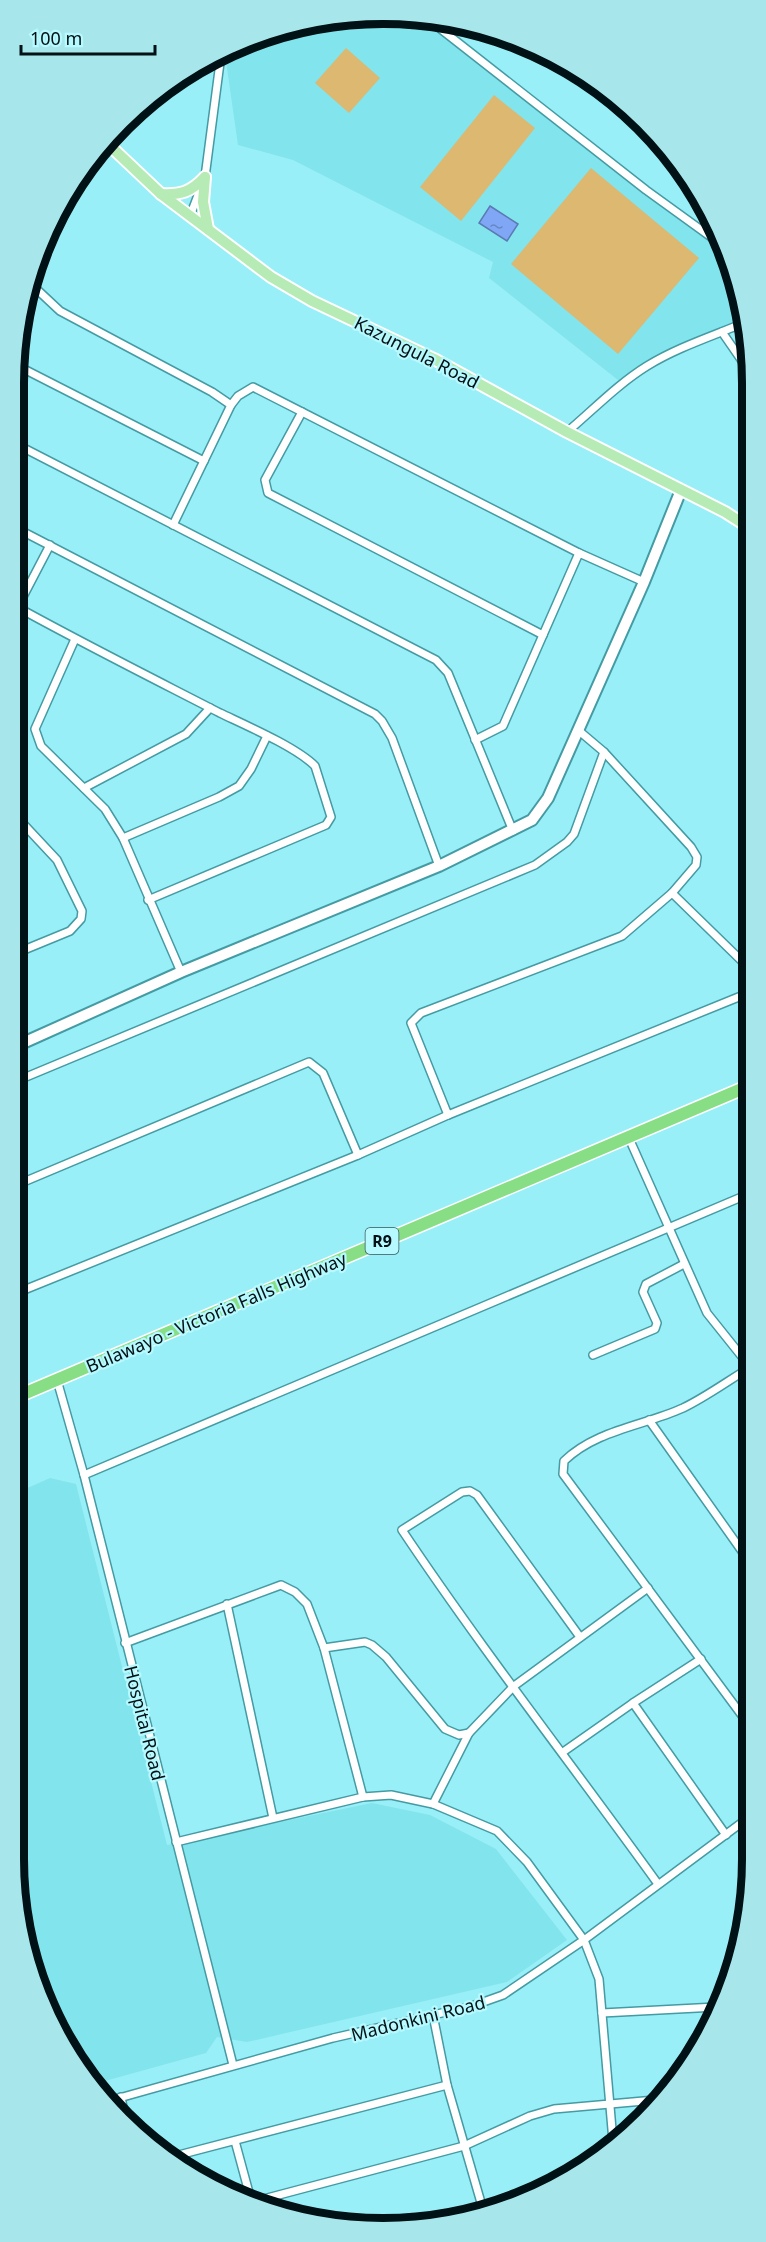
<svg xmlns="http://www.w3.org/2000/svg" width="766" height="2242" viewBox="0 0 766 2242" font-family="'Noto Sans',sans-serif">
  <defs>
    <pattern id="water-ripples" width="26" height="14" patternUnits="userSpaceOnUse" patternTransform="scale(1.5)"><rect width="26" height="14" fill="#80a7f5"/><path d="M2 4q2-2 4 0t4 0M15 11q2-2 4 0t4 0" fill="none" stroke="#6687c5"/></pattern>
  </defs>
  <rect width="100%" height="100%" fill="#99eff7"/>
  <g fill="#82e4ed">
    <polygon points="334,17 433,23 722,245 746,322 685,347 623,384 489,278 493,262 293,160 238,145 225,54"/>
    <polygon points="50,1478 76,1484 167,1845 372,1803 430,1815 496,1849 567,1940 507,1982 247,2042 217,2037 206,2053 94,2084 42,2000 14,1859 14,1494"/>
  </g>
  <g fill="#dcb871">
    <polygon points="346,48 380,78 349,113 315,83"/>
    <polygon points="494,95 535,128 461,221 420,187"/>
    <polygon points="591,168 699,258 618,354 511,264"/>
  </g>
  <polygon fill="url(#water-ripples)" stroke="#5a7ab2" stroke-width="1.5" points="490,206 518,224 507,241 479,223"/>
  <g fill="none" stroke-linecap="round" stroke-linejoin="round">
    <defs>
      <g id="street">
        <polyline points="433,23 646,190 722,245"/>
        <polyline points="190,216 205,177 221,55"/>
        <polyline points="29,282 60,311 212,392 231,405"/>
        <polyline points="722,332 749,371"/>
        <polyline points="16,365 204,461"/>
        <polyline points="302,412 265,480 268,493 543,635"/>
        <path d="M567,432C593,410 618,384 647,366C678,347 713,336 746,322"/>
        <polyline points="14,443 436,660 448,673 513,831"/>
        <polyline points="173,525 231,405 238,396 253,387 579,553 644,582"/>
        <polyline points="14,527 375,714 382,721 392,738 439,866"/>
        <path d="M17,607C84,644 152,678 220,713C245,725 296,747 315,766L331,817L326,825L148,900"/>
        <polyline points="14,614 50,545"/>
        <polyline points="75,639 35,729 41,746 105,809 123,838 181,972"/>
        <polyline points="475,740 503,726 579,553"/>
        <polyline points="84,788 186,734 210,708"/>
        <polyline points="14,814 57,860 82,911 81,919 70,931 14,954"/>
        <polyline points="123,838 219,797 239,786 251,769 267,736"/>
        <polyline points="672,893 751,970"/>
        <polyline points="14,1082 535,865 567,842 574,834 604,752"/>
        <polyline points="448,1115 411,1023 421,1013 622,936 672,893 696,865 697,857 691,847 604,752 578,730"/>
        <polyline points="628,1136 707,1313 751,1368"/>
        <polyline points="14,1186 309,1062 323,1073 358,1155"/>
        <polyline points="14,1294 358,1155 448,1115 751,992"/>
        <polyline points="593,1355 655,1329 657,1323 643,1292 646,1284 684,1264"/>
        <path d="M751,1367C729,1380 706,1397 683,1408C643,1426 596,1430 564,1461L563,1474L752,1729"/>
        <polyline points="57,1380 84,1475 233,2065"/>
        <polyline points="649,1420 744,1554 752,1572"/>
        <polyline points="84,1475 751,1193"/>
        <polyline points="227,1604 273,1818"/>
        <path d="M580,1637L477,1495L470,1491L462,1492L402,1530C483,1651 573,1766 658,1884"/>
        <polyline points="125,1643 281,1585 295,1592 307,1604 324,1648 363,1797"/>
        <polyline points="324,1648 365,1642 372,1645 386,1657 445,1729 459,1735 469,1733"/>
        <polyline points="633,1703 726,1835"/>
        <polyline points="563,1752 633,1703 701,1659"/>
        <polyline points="433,1804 469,1733 514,1686 648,1588"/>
        <polyline points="744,1821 752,1841"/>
        <polyline points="176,1842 363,1797 391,1795 433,1804 497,1831 527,1862 584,1940 599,1979 613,2141"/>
        <polyline points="602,2013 716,2007"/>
        <polyline points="433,2015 447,2085 484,2213"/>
        <polyline points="121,2097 125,2118"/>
        <polyline points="105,2102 333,2038 472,2006 503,1995 584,1940 752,1815"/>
        <polyline points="235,2141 251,2200"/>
        <polyline points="175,2156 447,2085"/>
        <polyline points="256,2201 464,2146 530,2116 554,2109 655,2100"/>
        <polyline points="455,2218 483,2210"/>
      </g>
      <polyline id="secondary" points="14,1047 181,972 439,866 532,820 548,798 644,582 681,490"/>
      <g id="primary">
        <polyline points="107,143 161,194 271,277 312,301 434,359 567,432 725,512 750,528"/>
        <polyline points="205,177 203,202 208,229"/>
        <path d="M161,194C181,195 191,192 205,177"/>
      </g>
      <polyline id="highway" points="14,1398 751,1085"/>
    </defs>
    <use href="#street" stroke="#449ba3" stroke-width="10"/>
    <use href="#secondary" stroke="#449ba3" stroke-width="14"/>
    <use href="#primary" stroke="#fff" stroke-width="14"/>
    <use href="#highway" stroke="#fff" stroke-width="15"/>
    <use href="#street" stroke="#fff" stroke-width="7"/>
    <use href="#secondary" stroke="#fff" stroke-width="10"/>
    <use href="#primary" stroke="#b7ebb5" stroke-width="10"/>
    <use href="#highway" stroke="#87de84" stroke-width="12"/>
  </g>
  <g text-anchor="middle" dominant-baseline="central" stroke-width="4.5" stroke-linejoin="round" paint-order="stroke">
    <rect fill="#b6f9ff" stroke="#37575b" stroke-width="1.5" x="365.5" y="1228" width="33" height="26" rx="4.5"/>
    <g font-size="16" font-weight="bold" fill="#001215">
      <text x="382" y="1241">R9</text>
    </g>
    <g font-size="18" fill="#001215" stroke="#b6f9ff">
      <text transform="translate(417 352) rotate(27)">Kazungula Road</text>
      <text transform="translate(216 1312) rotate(-23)">Bulawayo - Victoria Falls Highway</text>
      <text transform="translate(145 1723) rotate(76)">Hospital Road</text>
      <text transform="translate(418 2018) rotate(-14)">Madonkini Road</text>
    </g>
  </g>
  <path d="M0 0H766V2242H0ZM383 24H383A359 359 0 0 1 742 383V1859A359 359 0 0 1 383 2218H383A359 359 0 0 1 24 1859V383A359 359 0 0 1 383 24Z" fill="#a7e7ec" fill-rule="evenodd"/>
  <path fill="none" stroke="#001215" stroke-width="8" d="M383 24H383A359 359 0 0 1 742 383V1859A359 359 0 0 1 383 2218H383A359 359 0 0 1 24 1859V383A359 359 0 0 1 383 24Z"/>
  <path d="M21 45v9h134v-9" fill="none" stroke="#001215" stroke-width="3"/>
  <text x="30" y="45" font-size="18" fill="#001215" stroke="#b6f9ff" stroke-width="4.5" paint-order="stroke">100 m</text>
</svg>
